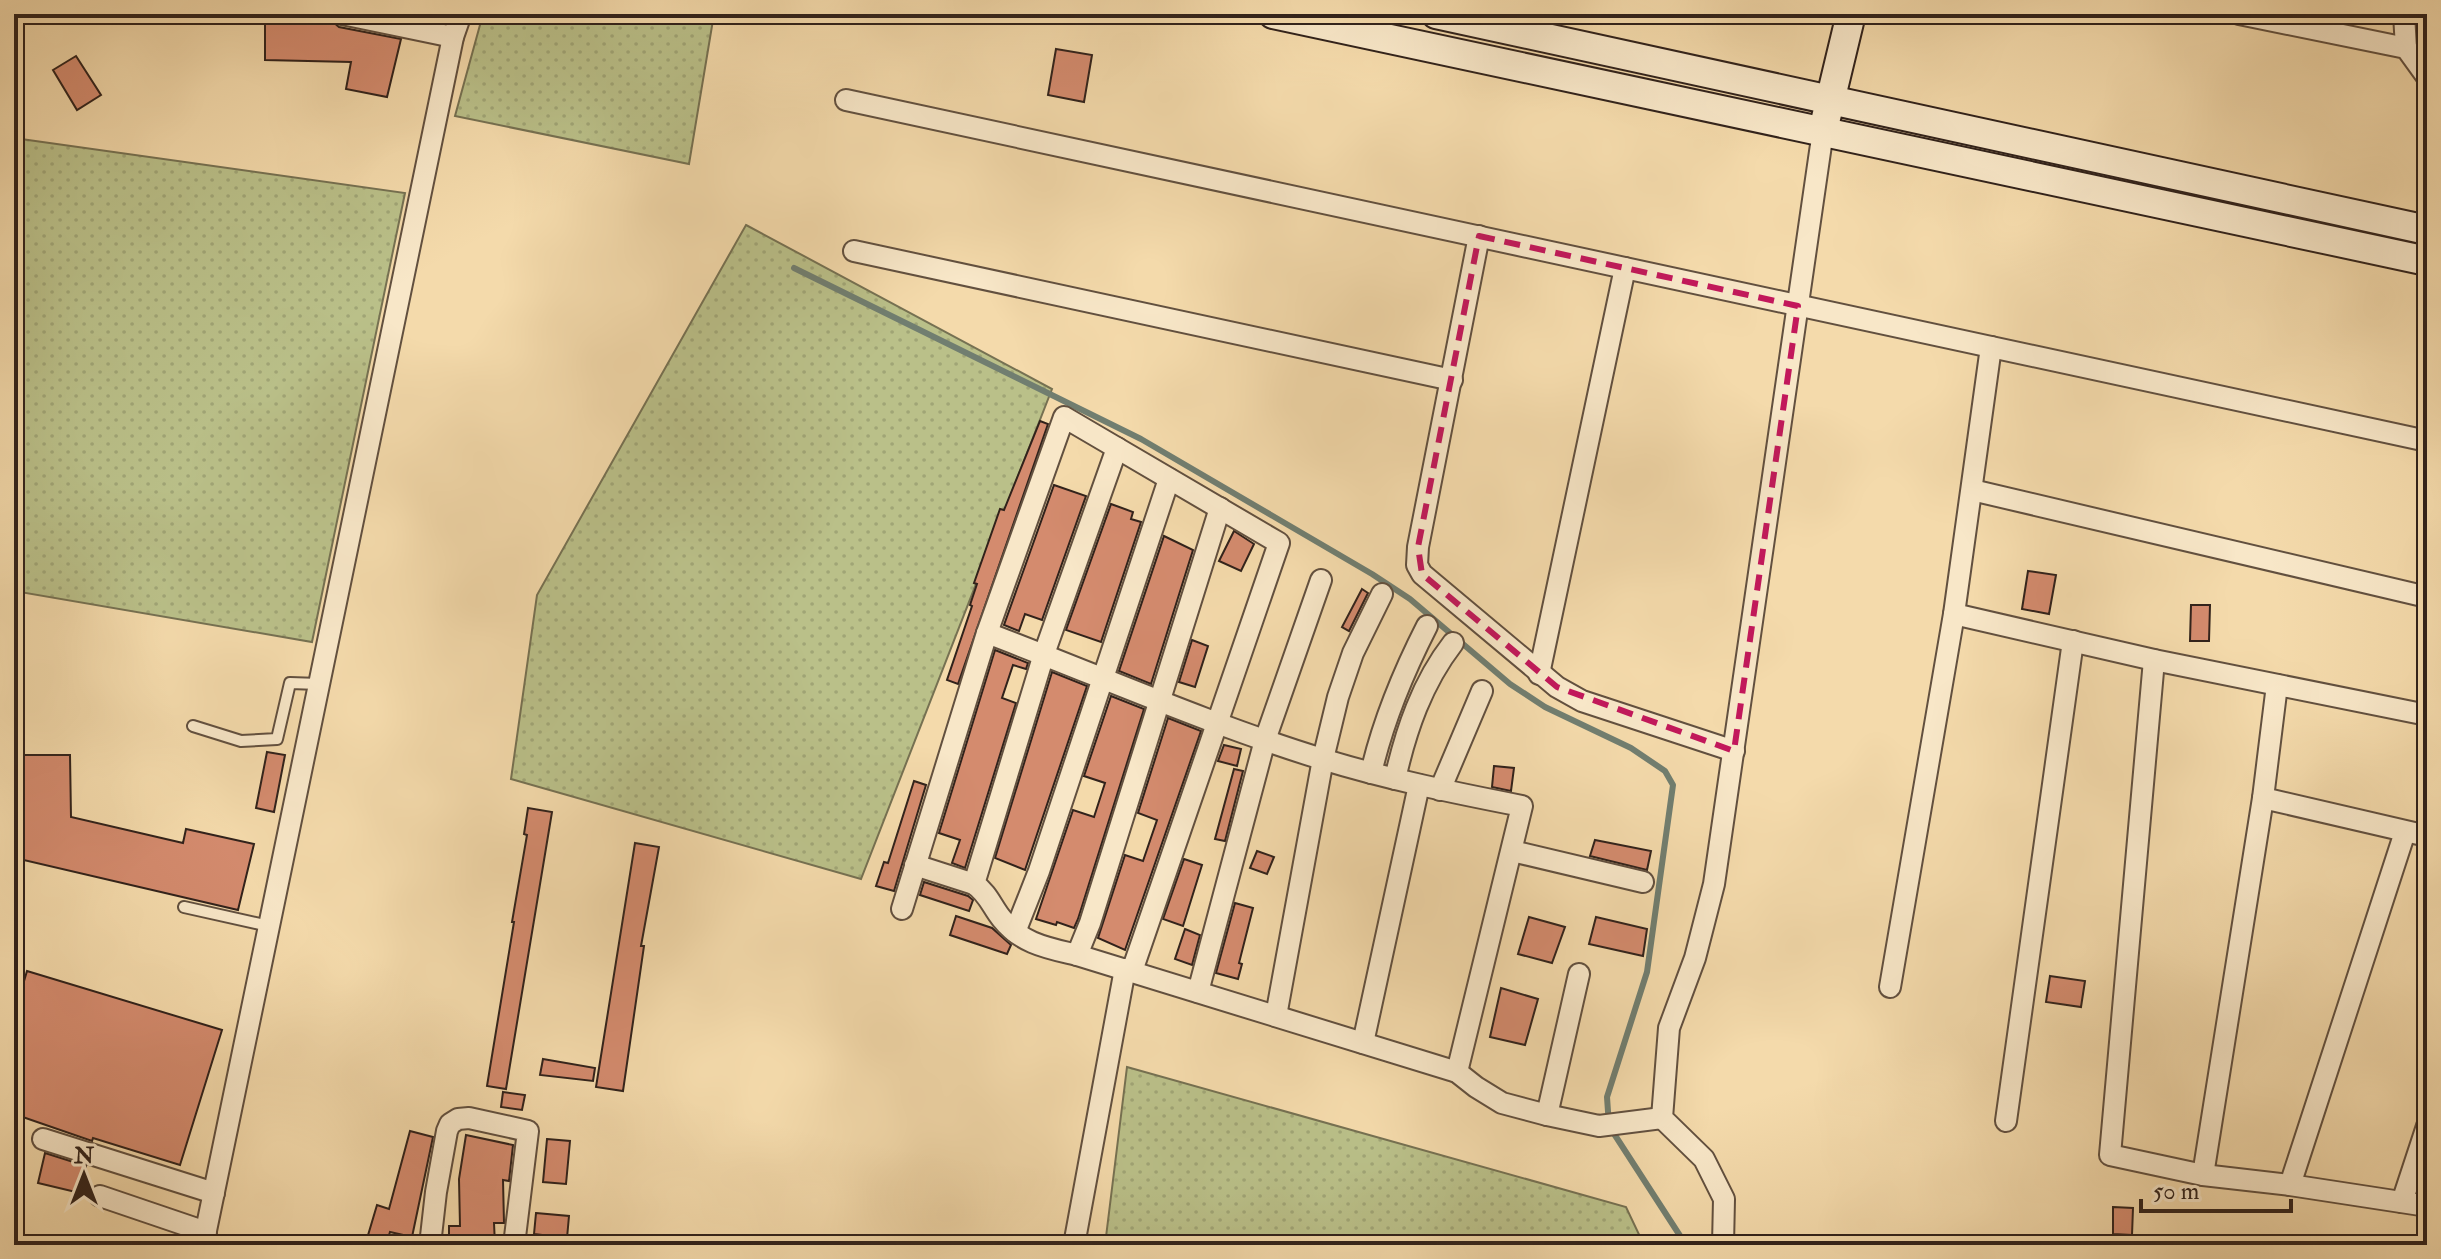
<svg xmlns="http://www.w3.org/2000/svg" width="2441" height="1259" viewBox="0 0 2441 1259" font-family="'IM FELL Double Pica',serif">
  <defs>
    <pattern id="grass-dots" width="8" height="8" patternUnits="userSpaceOnUse" patternTransform="scale(2)"><rect width="8" height="8" fill="#bac089"/><path d="M2 2h.1M6 6h.1" fill="none" stroke="#a0a576" stroke-width="1.8" stroke-linecap="round"/></pattern>
  </defs>
  <rect width="100%" height="100%" fill="#f4daab"/>
  <filter id="stains"><feTurbulence type="fractalNoise" baseFrequency=".0025" numOctaves="4"/><feColorMatrix values="0 0 0 0 .2 0 0 0 0 .09 0 0 0 0 .02 0 0 0 .5 -.17"/></filter>
  <radialGradient id="worn" r=".72"><stop offset=".6" stop-color="#630" stop-opacity="0"/><stop offset="1" stop-color="#630" stop-opacity=".3"/></radialGradient>
  <g fill="url(#grass-dots)" stroke="#767152" stroke-width="2">
    <polygon points="483,14 714,14 689,164 455,116"/>
    <polygon points="14,138 405,193 312,642 14,591"/>
    <polygon points="746,225 1052,389 861,879 511,779 537,595"/>
    <polygon points="1127,1067 1626,1207 1644,1245 1105,1245"/>
  </g>
  <g fill="none" stroke-linecap="round" stroke-linejoin="round">
    <polyline stroke="#717e70" stroke-width="6" points="794,268 1141,439 1372,574 1410,599 1510,684 1545,707 1631,748 1665,771 1673,785 1647,972 1607,1097 1609,1126 1686,1245"/>
  </g>
  <g fill="#d48b6e" stroke="#31221b" stroke-width="2">
    <polygon points="265,18 332,21 339,27 401,39 387,97 346,89 351,62 265,60"/>
    <polygon points="1056,49 1092,55 1084,102 1048,95"/>
    <polygon points="76,56 101,95 77,110 53,70"/>
    <polygon points="1040,421 1048,424 958,684 947,680 972,606 970,605 977,584 974,583 1000,509 1004,510"/>
    <polygon points="1054,485 1086,496 1042,620 1025,614 1019,631 1004,625"/>
    <polygon points="1111,504 1133,512 1131,519 1141,522 1101,642 1066,630"/>
    <polygon points="1234,531 1254,544 1241,571 1219,561"/>
    <polygon points="1164,536 1193,550 1151,684 1119,671"/>
    <polygon points="2028,571 2056,575 2049,614 2022,609"/>
    <polygon points="1362,589 1368,593 1349,631 1342,627"/>
    <polygon points="2191,605 2210,605 2209,641 2190,641"/>
    <polygon points="1192,640 1208,646 1195,687 1179,682"/>
    <polygon points="995,650 1028,663 1026,669 1013,665 1002,698 1016,703 965,868 952,863 960,840 939,833"/>
    <polygon points="1052,672 1087,686 1025,870 995,858"/>
    <polygon points="1111,696 1144,709 1078,919 1074,928 1057,922 1056,925 1036,919 1073,810 1094,817 1105,783 1084,776"/>
    <polygon points="1168,718 1201,731 1125,950 1098,938 1125,855 1143,861 1157,820 1138,813"/>
    <polygon points="1224,745 1241,749 1237,766 1218,761"/>
    <polygon points="267,752 285,755 274,812 256,808"/>
    <polygon points="14,755 70,755 71,817 183,843 186,829 254,844 238,910 15,858"/>
    <polygon points="1494,766 1514,768 1511,791 1492,787"/>
    <polygon points="1234,769 1243,771 1225,841 1215,839"/>
    <polygon points="914,781 926,785 894,891 876,886 884,862 888,863"/>
    <polygon points="528,808 552,812 506,1089 487,1086 514,922 512,922 527,835 524,834"/>
    <polygon points="1595,840 1651,851 1647,870 1590,856"/>
    <polygon points="635,843 659,847 641,946 644,946 623,1091 596,1087"/>
    <polygon points="1257,851 1274,857 1267,874 1250,868"/>
    <polygon points="1184,859 1202,865 1183,926 1163,919"/>
    <polygon points="924,882 968,896 973,900 969,911 920,895"/>
    <polygon points="1235,903 1253,908 1239,963 1242,964 1238,979 1216,973"/>
    <polygon points="956,916 992,928 1011,945 1007,954 950,935"/>
    <polygon points="1529,917 1565,927 1552,963 1518,954"/>
    <polygon points="1596,917 1647,929 1643,956 1589,944"/>
    <polygon points="1185,929 1200,935 1192,965 1175,959"/>
    <polygon points="27,971 222,1030 180,1165 93,1138 92,1141 14,1114 14,1015"/>
    <polygon points="2050,976 2085,981 2081,1007 2046,1002"/>
    <polygon points="1501,988 1538,999 1525,1045 1490,1037"/>
    <polygon points="543,1059 595,1068 593,1081 540,1075"/>
    <polygon points="503,1092 525,1095 522,1110 501,1107"/>
    <polygon points="410,1131 433,1137 412,1237 390,1232 386,1245 366,1242 377,1205 389,1209"/>
    <polygon points="466,1135 513,1145 509,1181 503,1180 504,1223 494,1223 495,1245 449,1245 449,1226 460,1226 459,1179"/>
    <polygon points="547,1139 570,1141 566,1184 543,1182"/>
    <polygon points="45,1153 86,1166 80,1193 38,1183"/>
    <polygon points="2113,1207 2133,1208 2132,1235 2113,1234"/>
    <polygon points="536,1213 569,1216 567,1238 534,1234"/>
  </g>
  <g fill="none" stroke-linecap="round" stroke-linejoin="round">
    <defs>
      <g id="lane">
        <polyline points="193,726 241,741 277,739 290,683 319,684"/>
        <polyline points="184,907 269,926"/>
      </g>
      <g id="street">
        <polyline points="342,14 453,37"/>
        <polyline points="2239,14 2406,48 2427,77"/>
        <polyline points="2404,14 2406,48"/>
        <polyline points="846,100 2427,441"/>
        <polyline points="1479,236 1418,547 1417,565 1422,574 1557,687 1582,701 1734,751"/>
        <polyline points="854,251 1452,380"/>
        <polyline points="1972,490 2427,597"/>
        <polyline points="1954,614 2154,660 2427,715"/>
        <path d="M987,633C1098,675 1208,724 1322,759C1387,779 1455,793 1522,806L1457,1072"/>
        <polyline points="2154,660 2110,1155 2203,1175 2290,1185 2427,1206"/>
        <polyline points="1539,674 1625,268"/>
        <path d="M1371,773C1383,721 1403,673 1427,626"/>
        <path d="M1395,779C1406,730 1422,683 1453,643"/>
        <polyline points="1440,790 1482,691"/>
        <polyline points="2263,798 2427,836"/>
        <polyline points="1512,851 1643,882"/>
        <path d="M915,865L974,884C988,893 992,907 1002,919C1022,944 1048,948 1077,955L1457,1072L1476,1087L1502,1103L1547,1115L1599,1126L1662,1118"/>
        <polyline points="974,884 1044,654 1117,448"/>
        <polyline points="902,909 987,633 1064,417 1279,543 1132,971"/>
        <polyline points="1015,932 1039,871 1169,479"/>
        <polyline points="1077,955 1090,923 1220,508"/>
        <polyline points="1890,987 1954,614 1991,347"/>
        <polyline points="1198,992 1265,740 1321,580"/>
        <polyline points="1276,1016 1323,759 1338,697 1353,653 1382,594"/>
        <polyline points="1363,1043 1419,785"/>
        <polyline points="1547,1115 1579,974"/>
        <polyline points="2006,1121 2073,641"/>
        <polyline points="43,1139 214,1193"/>
        <polyline points="2203,1175 2263,798 2277,685"/>
        <polyline points="2290,1185 2405,832"/>
        <polyline points="100,1196 206,1232"/>
        <polyline points="2402,1202 2427,1126"/>
        <polyline points="203,1245 453,37 461,14"/>
        <polyline points="430,1245 436,1192 447,1131 450,1124 458,1119 469,1118 528,1131 514,1245"/>
        <polyline points="1074,1245 1125,969"/>
        <polyline points="1723,1245 1724,1199 1704,1159 1662,1118 1669,1028 1695,958 1714,884 1823,131"/>
      </g>
      <g id="secondary">
        <polyline points="1273,14 2427,261"/>
        <polyline points="1436,14 2427,230"/>
        <polyline points="1826,118 1851,14"/>
      </g>
    </defs>
    <use href="#lane" stroke="#62503f" stroke-width="14"/>
    <use href="#street" stroke="#62503f" stroke-width="24"/>
    <use href="#secondary" stroke="#31221b" stroke-width="32"/>
    <use href="#lane" stroke="#f8e7c8" stroke-width="10"/>
    <use href="#street" stroke="#f8e7c8" stroke-width="20"/>
    <use href="#secondary" stroke="#f8e7c8" stroke-width="28"/>
  </g>
  <path fill="none" stroke="#c2185b" stroke-width="6" stroke-dasharray="16 10" stroke-linejoin="round" d="M1479,236L1798,306L1734,751L1557,687L1422,574L1418,547Z"/>
  <rect width="2441" height="1259" fill="none" stroke="#f4daab" stroke-width="48"/>
  <rect x="16" y="16" width="2409" height="1227" fill="none" stroke="#31221b" stroke-width="4"/>
  <rect x="24" y="24" width="2393" height="1211" fill="none" stroke="#31221b" stroke-width="2"/>
  <g transform="translate(84 1175)" stroke="#f8e7c8" stroke-width="6" paint-order="stroke">
  <path d="M0-6L14 30L0 20L-14 30Z" fill="#31221b"/>
  <text y="-12" font-size="22" font-weight="bold" text-anchor="middle" fill="#31221b">N</text>
  </g>
  <path d="M2141 1199v12h150v-12" fill="none" stroke="#31221b" stroke-width="4"/>
  <text x="2153" y="1199" font-size="24" fill="#31221b" stroke="#f8e7c8" stroke-width="6" paint-order="stroke">50 m</text>
  <rect width="100%" height="100%" filter="url(#stains)"/>
  <rect width="100%" height="100%" fill="url(#worn)"/>
</svg>
